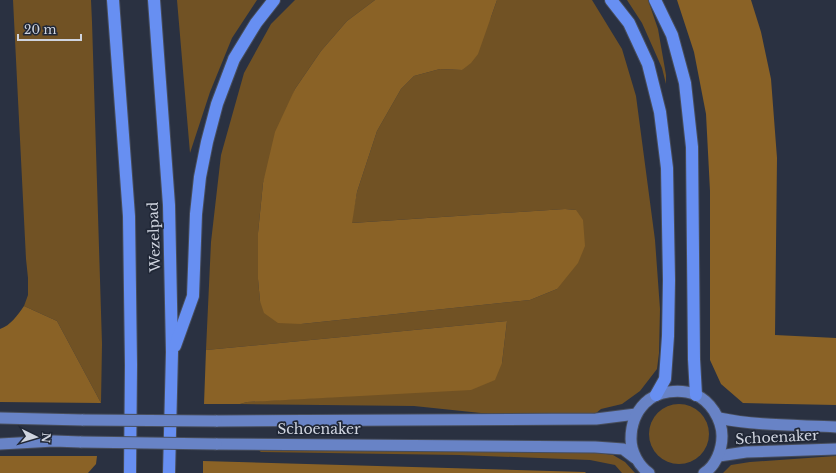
<svg xmlns="http://www.w3.org/2000/svg" width="836" height="473" viewBox="0 0 836 473" font-family="'Libre Baskerville',serif">
  <rect width="100%" height="100%" fill="#2a3141"/>
  <g fill="#715224">
    <polygon points="13,0 91,0 92,22 102,344 101,403 57,321 24,306 28,295 28,278 26,259"/>
    <polygon points="177,0 257,0 232,38 210,92 190,153"/>
    <polygon points="295,0 375,0 347,21 321,51 295,89 263,183 258,233 258,279 260,301 301,324 530,300 557,289 576,210 565,209 351,223 357,192 377,131 401,89 414,76 440,69 462,70 491,17 497,0 592,0 622,49 636,96 655,240 660,309 659,353 657,369 640,391 622,404 601,409 595,414 500,415 414,406 240,404 247,402 348,396 502,363 507,321 206,350 211,242 221,155 244,73 271,24"/>
    <polygon points="627,0 648,0 658,29 666,75 666,84 662,68 642,23"/>
    <circle cx="679" cy="434" r="30"/>
    <polygon points="257,449 599,453 613,455 625,462 635,473 622,473 615,465 590,460 459,455 261,452"/>
    <polygon points="836,456 836,473 723,473 731,465 750,462"/>
  </g>
  <g fill="#8a6226">
    <polygon points="375,0 497,0 478,54 471,63 462,70 440,69 414,76 401,89 377,131 357,192 352,223 565,209 576,210 583,220 585,246 578,263 557,289 530,300 301,324 278,323 264,313 260,301 258,279 258,233 263,183 275,132 295,89 321,51 347,21"/>
    <polygon points="677,0 751,0 761,32 771,79 777,158 775,335 836,338 836,405 743,403 721,384 710,360 710,191 706,114 694,52"/>
    <path d="M24,306L57,321L101,403L0,402V329C11,325 17,316 24,306Z"/>
    <polygon points="507,321 502,363 495,380 471,390 247,402 240,404 204,404 206,350"/>
    <polygon points="0,456 97,456 96,464 88,473 0,473"/>
    <polygon points="203,461 585,472 586,473 203,473"/>
  </g>
  <g fill="none" stroke-linecap="round" stroke-linejoin="round">
    <defs>
      <g id="primary">
        <polyline points="0,418 83,420"/>
        <path d="M719,418C757,426 797,425 836,427"/>
        <polyline points="216,421 596,419 636,414"/>
        <polyline points="0,444 54,441 81,442"/>
        <polyline points="216,444 595,447 623,449 635,458"/>
        <polyline points="719,456 746,452 836,449"/>
        <path d="M649,473C639,466 631,452 631,439C631,426 635,413 645,403C657,391 680,388 696,395C703,398 710,405 714,411C719,419 722,427 722,436C722,449 716,466 704,473"/>
      </g>
      <g id="motorway">
        <polyline points="113,0 129,216 131,365 130,473"/>
        <polyline points="154,0 169,205 172,352 169,473"/>
        <polyline points="611,0 629,23 648,64 660,112 667,168 669,280 668,336 665,379 656,395"/>
        <polyline points="655,0 672,35 685,83 692,147 694,359 696,395"/>
        <polyline points="175,346 193,296 196,214 200,177 207,142 217,104 234,59 256,23 274,0"/>
      </g>
    </defs>
    <use href="#primary" stroke="#474d5b" stroke-width="13"/>
    <use href="#motorway" stroke="#474d5b" stroke-width="14"/>
    <use href="#primary" stroke="#6883c6" stroke-width="11"/>
    <use href="#motorway" stroke="#678ff2" stroke-width="12"/>
    <defs>
      <g id="primary-bridge">
        <polyline points="83,420 216,421"/>
        <polyline points="81,442 216,444"/>
      </g>
    </defs>
    <use href="#primary-bridge" stroke="#474d5b" stroke-width="13" stroke-linecap="butt"/>
    <use href="#primary-bridge" stroke="#6883c6" stroke-width="11"/>
  </g>
  <g text-anchor="middle" dominant-baseline="central" stroke-width="3.5" stroke-linejoin="round" paint-order="stroke">
    <g font-size="14" fill="#cfd4df" stroke="#202736">
      <text transform="translate(154 237) rotate(-92)">Wezelpad</text>
      <text x="319" y="429">Schoenaker</text>
      <text transform="translate(777 437) rotate(-3)">Schoenaker</text>
    </g>
  </g>
  <g transform="translate(36 437) rotate(95)" stroke="#202736" stroke-width="3" paint-order="stroke">
  <path d="M0-3L7 15L0 10L-7 15Z" fill="#cfd4df"/>
  <text y="-6" font-size="11" font-weight="bold" text-anchor="middle" fill="#cfd4df">N</text>
  </g>
  <path d="M18 34v6h63v-6" fill="none" stroke="#cfd4df" stroke-width="2"/>
  <text x="24" y="34" font-size="12" fill="#cfd4df" stroke="#202736" stroke-width="3" paint-order="stroke">20 m</text>
</svg>
